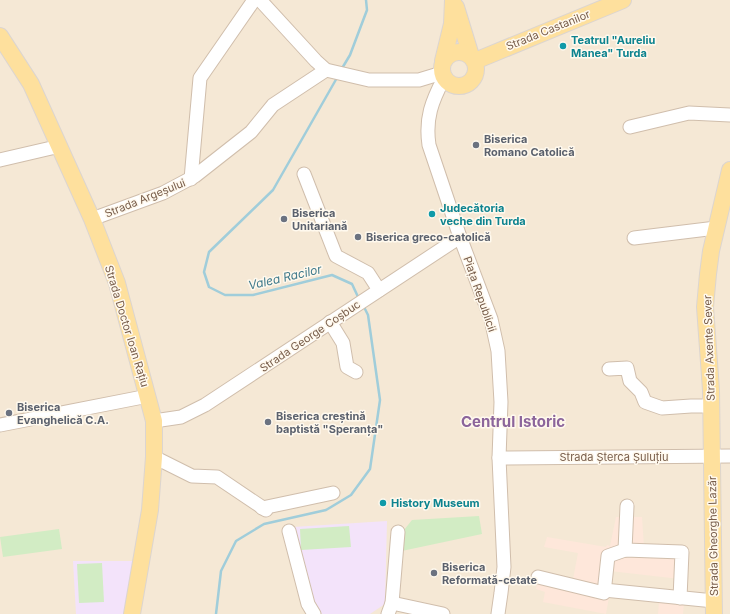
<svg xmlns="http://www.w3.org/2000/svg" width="730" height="614" viewBox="0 0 730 614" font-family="Inter,sans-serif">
  <rect width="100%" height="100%" fill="#fdf6e7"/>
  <rect fill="#f5e8d5" x="0" y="0" width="730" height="614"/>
  <polygon fill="#fee7da" points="616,517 642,517 644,547 687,546 685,579 671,578 610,571 608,585 685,593 683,614 658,614 659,602 609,597 606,614 543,602 545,592 536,589 539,574 573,579 578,553 544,547 547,537 606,547 607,545 610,546"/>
  <g fill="#f3e3fa">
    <polygon points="387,521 385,604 370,614 322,614 309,593 293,527"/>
    <polygon points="73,561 135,561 127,614 76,614"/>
  </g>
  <g fill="#d2ecc4">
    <polygon points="479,516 482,534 397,552 398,532 404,530 412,520"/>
    <polygon points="349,526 351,547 301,550 300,529"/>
    <polygon points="59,529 62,549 3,557 0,537"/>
    <polygon points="102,563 104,602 79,603 77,564"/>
  </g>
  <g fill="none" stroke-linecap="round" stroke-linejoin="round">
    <g stroke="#a0cdda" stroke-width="2.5">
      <polyline points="341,70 350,55 367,10 366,0"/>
      <polyline points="338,76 273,190 209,252 204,272 209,287 225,295 253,295 332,275 352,284 359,299"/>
      <polyline points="216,614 221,571 236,541 264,524 326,510 351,495 370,469 380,400 368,315 363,305"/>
    </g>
    <defs>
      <g id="minor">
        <polyline points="260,0 316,61 326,70 369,80 419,80 442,73"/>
        <path d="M444,78C432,101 425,118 429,145L460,237L491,319L498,351L501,402L499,458L504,567L501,593L498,614"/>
        <polyline points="630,127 689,113 730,115"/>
        <polyline points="0,160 60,146"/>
        <polyline points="304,174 336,256 368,273 379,290"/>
        <polyline points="191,179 200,78 254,0"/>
        <polyline points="92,219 163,193 195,176 251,132 273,105 326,70"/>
        <polyline points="634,238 716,228"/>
        <polyline points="330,322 343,343 347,367 356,372"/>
        <polyline points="609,369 627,368 630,381 641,392 645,402 662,408 691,406 711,406"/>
        <polyline points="154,421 181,417 205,405 460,237"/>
        <polyline points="0,425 148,396"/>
        <polyline points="154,457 192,476 217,477 266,510"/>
        <polyline points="499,458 730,456"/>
        <polyline points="262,508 333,493"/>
        <polyline points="289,531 308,604 314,614"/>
        <polyline points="625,550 627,506"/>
        <polyline points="538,577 604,593 608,556 625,550 682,552 680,598"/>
        <polyline points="604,590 714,601"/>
        <polyline points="392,603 443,614"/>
        <polyline points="388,614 392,603 398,532"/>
      </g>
      <g id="major">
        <polyline points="456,7 471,56"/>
        <polyline points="0,36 31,84 92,219 117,283 154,421 154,457 150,510 132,614"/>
        <circle cx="459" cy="69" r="17"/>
        <polyline points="443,61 452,24 453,0"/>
        <polyline points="475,61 623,0"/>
        <polyline points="714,614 711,390 705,307 708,274 711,251 730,170"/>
      </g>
    </defs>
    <use href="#minor" stroke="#d0beac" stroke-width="15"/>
    <use href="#major" stroke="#dcd5d0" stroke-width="18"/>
    <use href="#minor" stroke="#fff" stroke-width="13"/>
    <use href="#major" stroke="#fee09d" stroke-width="16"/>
  </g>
  <g fill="#0f9aa8" stroke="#fff9ee" stroke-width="1.5">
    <circle cx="563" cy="46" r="4"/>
    <circle cx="432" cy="214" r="4"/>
    <circle cx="383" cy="503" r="4"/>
  </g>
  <g fill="#6b7280" stroke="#fff9ee" stroke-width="1.5">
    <circle cx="476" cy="145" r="4"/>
    <circle cx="284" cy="219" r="4"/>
    <circle cx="358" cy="237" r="4"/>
    <circle cx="9" cy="413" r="4"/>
    <circle cx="268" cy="422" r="4"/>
    <circle cx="434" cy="573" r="4"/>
  </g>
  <g text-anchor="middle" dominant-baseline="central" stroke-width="3" stroke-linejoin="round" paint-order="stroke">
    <g font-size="11" fill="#785d4a" stroke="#fff9ee">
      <text transform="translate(548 30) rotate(-22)">Strada Castanilor</text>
      <text transform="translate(145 198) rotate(-22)">Strada Argeșului</text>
      <text transform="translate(480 294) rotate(71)">Piața Republicii</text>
      <text transform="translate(127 326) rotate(73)">Strada Doctor Ioan Rațiu</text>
      <text transform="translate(310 336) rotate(-34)">Strada George Coșbuc</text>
      <text transform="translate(709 348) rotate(-92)">Strada Axente Sever</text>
      <text x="614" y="457">Strada Șterca Șuluțiu</text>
      <text transform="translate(713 536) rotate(-91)">Strada Gheorghe Lazăr</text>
    </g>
    <g font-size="11" font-weight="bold" fill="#0d838f" stroke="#fff9ee" text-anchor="start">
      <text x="571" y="40">Teatrul "Aureliu<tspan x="571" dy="13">Manea" Turda</tspan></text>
      <text x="440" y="208">Judecătoria<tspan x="440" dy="13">veche din Turda</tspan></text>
      <text x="391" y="503">History Museum</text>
    </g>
    <g font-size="11" font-weight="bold" fill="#5b616d" stroke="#fff9ee" text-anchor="start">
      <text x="484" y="139">Biserica<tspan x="484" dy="13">Romano Catolică</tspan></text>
      <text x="292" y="213">Biserica<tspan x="292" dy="13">Unitariană</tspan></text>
      <text x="366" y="237">Biserica greco-catolică</text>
      <text x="17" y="407">Biserica<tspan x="17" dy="13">Evanghelică C.A.</tspan></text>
      <text x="276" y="416">Biserica creștină<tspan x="276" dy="13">baptistă "Speranța"</tspan></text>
      <text x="442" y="567">Biserica<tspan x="442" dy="13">Reformată-cetate</tspan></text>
    </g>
    <g font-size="12" font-style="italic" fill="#427b8c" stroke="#fff9ee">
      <text transform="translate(285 277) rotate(-13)">Valea Racilor</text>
    </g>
    <g font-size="15" font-weight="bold" fill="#8c659b" stroke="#fff9ee">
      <text x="513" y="421">Centrul Istoric</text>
    </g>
  </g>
</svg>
